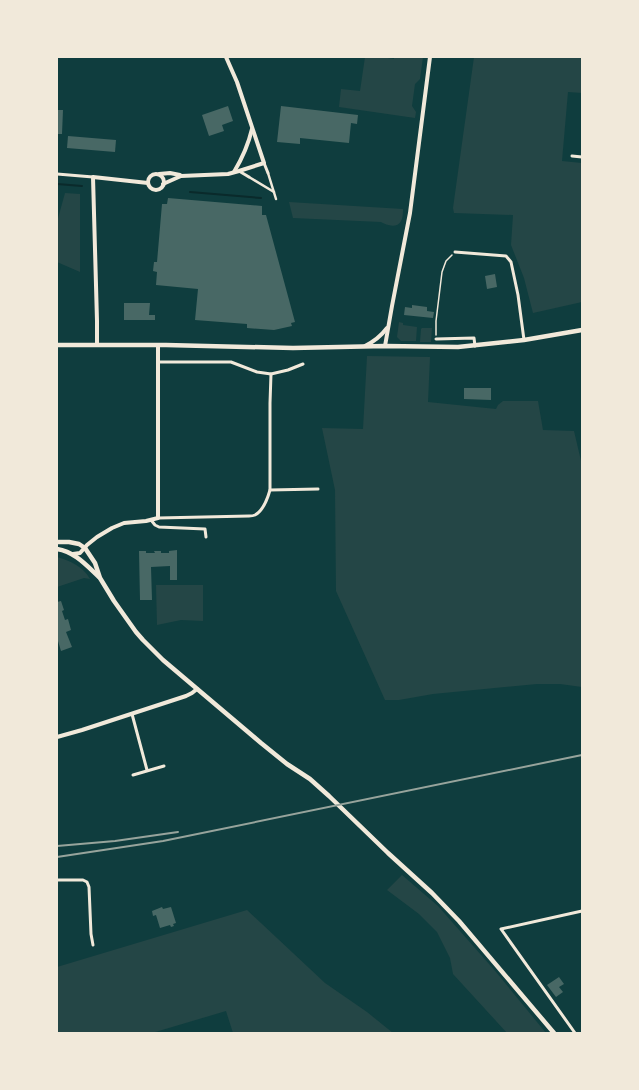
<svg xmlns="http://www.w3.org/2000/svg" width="639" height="1090" viewBox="0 0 639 1090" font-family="'Space Grotesk',sans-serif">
  <rect width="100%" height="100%" fill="#0f3d3e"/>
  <g fill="#244646">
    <polygon points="365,57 381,57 394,59 394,57 423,57 420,79 415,84 412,106 416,112 415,118 339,107 341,89 360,91"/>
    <polygon points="474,57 582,57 582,93 568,92 562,161 582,163 582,302 533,313 524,278 511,245 513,215 454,213 453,208"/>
    <polygon points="65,193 80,194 80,272 57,262 57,222"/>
    <path d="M289,202L403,209C403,212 403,218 401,221C397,229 386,225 381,222L293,218Z"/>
    <polygon points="399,322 403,323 403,325 417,327 416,341 401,341 397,337"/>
    <polygon points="422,328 432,328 431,342 420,342 421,329"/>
    <polygon points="367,356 430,357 428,402 496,409 498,405 503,401 538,401 543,430 574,431 582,465 582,687 560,684 537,684 433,694 399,700 385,700 336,591 335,490 322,428 363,429"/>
    <path d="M57,557C70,561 83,566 90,579L84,578L57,587Z"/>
    <polygon points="156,585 203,585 203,621 181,620 157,625"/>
    <polygon points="402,875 438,906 496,972 546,1033 507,1033 453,974 450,958 437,932 419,914 387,890"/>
    <polygon points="247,910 325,983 367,1012 393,1033 233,1033 226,1011 152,1033 57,1033 57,967"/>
  </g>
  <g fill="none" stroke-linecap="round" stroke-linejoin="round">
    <g stroke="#0a2a2b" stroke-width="2">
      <polyline points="57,184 82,186"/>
      <polyline points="190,192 261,198"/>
    </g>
  </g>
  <g fill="#486865">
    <polygon points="228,106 233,121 222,125 224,131 209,136 202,115"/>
    <polygon points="281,106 358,115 357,124 351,123 349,143 300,138 300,144 277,142"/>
    <polygon points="57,110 63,110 62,134 57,134"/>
    <polygon points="68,136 116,140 115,152 67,148"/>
    <polygon points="168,198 262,206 262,215 266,215 295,322 291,323 292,326 274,330 247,328 247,324 195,320 198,289 156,285 157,272 153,271 154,262 157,262 162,204 167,204"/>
    <polygon points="495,274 497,287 487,289 485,276"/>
    <polygon points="124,303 150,303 149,315 155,315 155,320 124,320"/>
    <polygon points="412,305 427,307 427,311 434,312 433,318 404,315 405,307 412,308"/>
    <polygon points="464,388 491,388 491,400 464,399"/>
    <polygon points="177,550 177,580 170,580 170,566 151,567 152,600 140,600 139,551 146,551 146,553 155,553 154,551 161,551 161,553 169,553 169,551"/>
    <polygon points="61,601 64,610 62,611 65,620 68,619 71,630 66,632 72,647 61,651 58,641 57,642 57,602"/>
    <polygon points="162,907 163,909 171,907 176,923 173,924 174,926 171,927 170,925 160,928 156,915 153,916 152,911"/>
    <polygon points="559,977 564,984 559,987 563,992 556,997 547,985"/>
  </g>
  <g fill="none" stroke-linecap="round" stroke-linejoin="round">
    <polyline stroke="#f1e9da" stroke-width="1.5" points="436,335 436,321 442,272 446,261 452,255"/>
    <g stroke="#f1e9da" stroke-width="2.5">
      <polyline points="268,173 276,199"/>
      <polyline points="249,177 274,192"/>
    </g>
    <g stroke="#f1e9da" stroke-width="3">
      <polyline points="572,156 582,157"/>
      <polyline points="264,163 268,173"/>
      <polyline points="239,171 249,177"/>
      <polyline points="57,174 93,177"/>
      <polyline points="455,252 506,256 511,262 518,295 524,340"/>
      <polyline points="436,339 474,338 475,346"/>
      <polyline points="158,362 231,362 257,372 271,374 288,370 303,364"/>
      <polyline points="270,490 318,489"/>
      <path d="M158,518L249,516C251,516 253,516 255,515C263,511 268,497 270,490V403L271,374"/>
      <polyline points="151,520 155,525 159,527 205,529 206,537"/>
      <polyline points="132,714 147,770"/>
      <polyline points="133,775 164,766"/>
      <polyline points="57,880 83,880 87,882 89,887 91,934 93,945"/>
      <polyline points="575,1033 501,929 582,911"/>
    </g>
    <g stroke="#f1e9da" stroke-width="4">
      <path d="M234,172C243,157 248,146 252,129"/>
      <polyline points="159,174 170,173 180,175"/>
      <circle cx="156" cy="182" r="8"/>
      <polyline points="163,184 181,176 228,174 239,171 264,163 237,82 226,57"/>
      <polyline points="97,345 97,321 93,177 148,183"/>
      <path d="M365,346C375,341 381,336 387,328"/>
      <polyline points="385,346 392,306 410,213 430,57"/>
      <polyline points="73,554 80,553 87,545 97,537 112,528 124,523 146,521 158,518 158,346"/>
      <polyline points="57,737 82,730 186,696 192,693 197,689"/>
    </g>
    <g stroke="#f1e9da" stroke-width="4.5">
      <polyline points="57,345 166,345 293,348 385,346 458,347 524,340 582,330"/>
      <polyline points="57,542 69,542 79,544 85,548 95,563 100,578 114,601 136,632 143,640 163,660 261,743 287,764 310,779 329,796 388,853 432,893 459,921 554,1033"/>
      <path d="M57,549C75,552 86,565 99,577"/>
    </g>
    <g stroke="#97a49c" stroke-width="2">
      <polyline points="57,846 115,841 178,832"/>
      <polyline points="57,857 163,841 582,755"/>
    </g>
  </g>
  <rect width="639" height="1090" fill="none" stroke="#f1e9da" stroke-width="116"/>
</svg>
